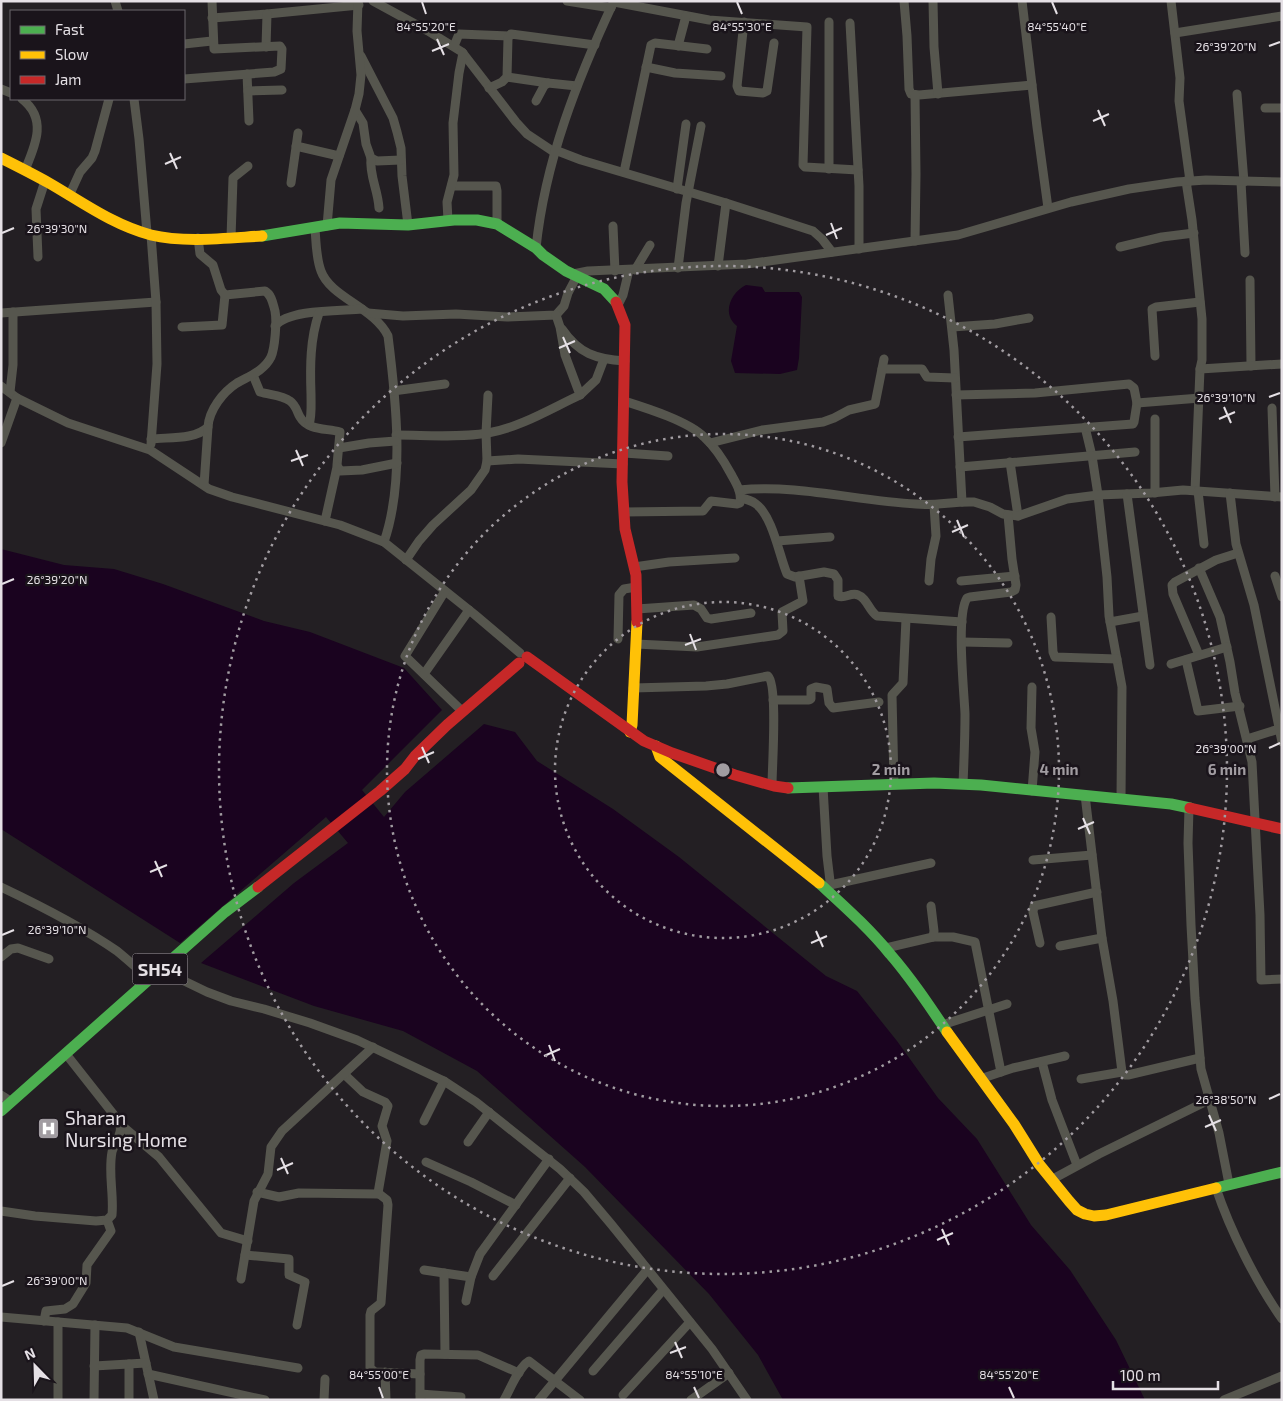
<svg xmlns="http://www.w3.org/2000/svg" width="1283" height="1401" viewBox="0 0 1283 1401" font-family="'Exo 2',sans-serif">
  <rect width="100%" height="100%" fill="#231f23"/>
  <g fill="#1a031f">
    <path d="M746,285L762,287L765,292H799L802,297L799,358L797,370L780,374L735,373L731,361L737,326C721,314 731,292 746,285Z"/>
    <polygon points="1,549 64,565 114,569 163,584 264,621 310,632 404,668 442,710 362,790 384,817 405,792 484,724 515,732 537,761 613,809 679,857 826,976 857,991 897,1041 938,1098 977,1139 1031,1225 1070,1270 1116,1340 1145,1400 783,1400 758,1355 709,1294 585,1167 477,1071 403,1031 314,1006 201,963 294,883 348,843 326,817 180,943 1,829"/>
  </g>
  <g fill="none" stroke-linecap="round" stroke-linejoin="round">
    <g stroke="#56564e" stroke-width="9">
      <polyline points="115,1 118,11"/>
      <polyline points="373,1 428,31 462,52 516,122 527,134 554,152"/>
      <polyline points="567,1 611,8"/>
      <polyline points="904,1 907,36 909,89 911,94 919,95 1032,85"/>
      <polyline points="933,1 934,47 938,94"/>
      <polyline points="1022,1 1037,127 1048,208"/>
      <polyline points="1171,1 1180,78 1179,101 1190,181"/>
      <polyline points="614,2 709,20 807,27 803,165 805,167 858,170"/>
      <polyline points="212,18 267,14 359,5"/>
      <polyline points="744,22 737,86 739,91 763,93 767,91 774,43"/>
      <polyline points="829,22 829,169"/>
      <polyline points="850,23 859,186 859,249"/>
      <polyline points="1175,33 1282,16"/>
      <polyline points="184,44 212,41"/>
      <polyline points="454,46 459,34 509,36"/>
      <polyline points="678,46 686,16"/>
      <polyline points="266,47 267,14"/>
      <polyline points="361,56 393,118 397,132 401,148 402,176 408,225"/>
      <polyline points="646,67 675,73 721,76"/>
      <polyline points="247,74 249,121"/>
      <polyline points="507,77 548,83"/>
      <polyline points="184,79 274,72 281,69 282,49 280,46 214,49 212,1"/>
      <polyline points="489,88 502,82 507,77 508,38 511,34 595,45"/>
      <polyline points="1,89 11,93"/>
      <polyline points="248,91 282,90"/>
      <polyline points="1237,94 1244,182"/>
      <polyline points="915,95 916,174 915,241"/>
      <path d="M22,99C48,119 35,146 25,170"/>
      <polyline points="134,99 139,139 147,233"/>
      <polyline points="536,101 544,86 548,83 577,86"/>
      <polyline points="1265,108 1282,108"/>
      <polyline points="355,110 363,123 366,144 371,158 377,161 401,160"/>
      <polyline points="296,146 339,156"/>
      <polyline points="555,150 581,160 726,203 813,231 822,239 832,252"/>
      <path d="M371,158C369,175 378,190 379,208"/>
      <polyline points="624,172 651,45 655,43 707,49"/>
      <polyline points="1186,181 1192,220 1202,319 1202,360 1200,369 1195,491"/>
      <polyline points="1241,182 1245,253"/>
      <polyline points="291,183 298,133"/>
      <polyline points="452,186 496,186 497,191 497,224"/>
      <polyline points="677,189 686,124"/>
      <polyline points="69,196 80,172 92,158 95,151 109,99"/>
      <polyline points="448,220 447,202 454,175 453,123 459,73 463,53"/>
      <polyline points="327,226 331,180 355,110 359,94 361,75 357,31 358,1"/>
      <polyline points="613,226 615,271"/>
      <path d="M315,228C316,241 316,258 321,271C330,297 375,308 388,336C396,400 405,481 384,542"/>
      <polyline points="231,238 233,178 248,166"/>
      <polyline points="1120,247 1162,237 1194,233"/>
      <path d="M536,248C545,161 577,80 614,1"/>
      <polyline points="38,257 36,209 45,181"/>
      <polyline points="718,266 726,203"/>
      <polyline points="678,268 686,203 701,126"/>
      <polyline points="635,270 650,245"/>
      <polyline points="573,274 588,271 747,264 958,235 1071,202 1129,189 1177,182 1206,180 1282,182"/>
      <polyline points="1250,280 1251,366"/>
      <polyline points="948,295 954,350 962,502"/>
      <polyline points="618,305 623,295 629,270"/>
      <polyline points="1,313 156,302"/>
      <polyline points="368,313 403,316 456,314 507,317 556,315 564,306 568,293 577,276"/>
      <path d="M275,326C289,309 340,311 362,309"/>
      <polyline points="182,327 222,325 225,295"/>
      <polyline points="952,327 995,324 1029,318"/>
      <path d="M562,329C579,354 596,359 625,361"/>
      <polyline points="1155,356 1152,309 1156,307 1200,302"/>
      <polyline points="882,369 922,369 927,377 955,378"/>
      <polyline points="1200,369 1282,364"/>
      <path d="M253,375L260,392C270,395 282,395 290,401C296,405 297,412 300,417C308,431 327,428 340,432L337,465L340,471L362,470L397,463"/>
      <polyline points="1,386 17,398 68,423 150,450 209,489 232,497 340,525 384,542 474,614 520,653"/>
      <polyline points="393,391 445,384"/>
      <polyline points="10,392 13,365 13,312"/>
      <polyline points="580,395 596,380 604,359"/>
      <polyline points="956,395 1035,393 1129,384 1134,388 1137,403"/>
      <path d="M624,401C646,408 688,421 704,437C715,447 724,461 731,474C736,483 742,492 740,503L737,504L711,501L703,511L624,512"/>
      <polyline points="1272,408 1275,497"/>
      <path d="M309,425C312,415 311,405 311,394C310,367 310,339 319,313"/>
      <polyline points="1085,427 1092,456 1098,495 1107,577 1109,616 1122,687 1121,798"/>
      <path d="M396,435C425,435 459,438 488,433C521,427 550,409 580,395L565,355L560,327L556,315"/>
      <polyline points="958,437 1133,424 1134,422 1137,403 1200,398"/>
      <path d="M151,439C169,437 195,440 208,427C209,410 223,392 237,383C249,376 264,371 271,357C275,348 277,321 275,311C273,304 272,295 265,291L225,295L221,290L213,265L200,254L198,238"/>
      <polyline points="1,443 17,398"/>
      <polyline points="710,443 762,430 823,422 834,418 849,410 875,404 884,359"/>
      <polyline points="151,444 157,364 156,302 151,235"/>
      <polyline points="339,448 369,443 396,441"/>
      <polyline points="624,453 668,456"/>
      <polyline points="487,461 518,459 623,464"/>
      <polyline points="1010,462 1018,516"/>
      <polyline points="960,467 1135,452"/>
      <polyline points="204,485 208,427"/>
      <path d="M739,490C798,484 857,501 916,504C936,506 954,501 974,502L990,507L1003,514L1018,516L1067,499L1098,495L1151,493L1183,490L1282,497"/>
      <polyline points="1198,491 1204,544"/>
      <polyline points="1155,493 1155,419"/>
      <polyline points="1230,493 1236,544 1254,605 1282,742"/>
      <polyline points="1127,494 1150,665"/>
      <path d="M741,498C746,499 752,501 756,504C773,517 779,555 787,574L795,577L824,572L834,574L838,580V596C845,599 851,592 858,595C867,598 869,611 877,616L962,622"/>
      <polyline points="325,521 337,467"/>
      <polyline points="777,541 830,537"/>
      <polyline points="406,560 419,541 433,525 471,490 485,470 487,461 486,433 488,395"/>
      <polyline points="634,567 669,562 735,558"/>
      <polyline points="1199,568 1220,617 1230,662 1235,693 1252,762 1260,915 1261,980 1282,979"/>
      <polyline points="1275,576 1282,597"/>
      <polyline points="929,581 931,559 936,536 934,505"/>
      <polyline points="961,581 1015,576"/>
      <polyline points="445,591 405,656 462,711"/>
      <polyline points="637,609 694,605 701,609 707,618 711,619 751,613"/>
      <polyline points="1051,617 1053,652 1055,657 1117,659"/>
      <polyline points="1110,622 1143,616"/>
      <polyline points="618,639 619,595 624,589 636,587"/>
      <polyline points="962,642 1008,643"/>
      <polyline points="636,644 697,647 778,635 783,631 782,612 803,601 799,576"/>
      <polyline points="1199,655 1173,594 1172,585 1175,582 1216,560 1238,553"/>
      <polyline points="1186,660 1198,711 1240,706"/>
      <polyline points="1171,664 1227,647"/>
      <polyline points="424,674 469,610"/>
      <polyline points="1032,687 1031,728 1035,752 1032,791"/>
      <path d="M633,688L706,686L727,684L768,676C778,685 772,768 772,785"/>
      <polyline points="773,700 809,700 811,699 811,689 816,687 827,689 829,703 833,708 879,702"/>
      <polyline points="1247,739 1282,728"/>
      <polyline points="894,784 892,695 903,683 906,619"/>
      <path d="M963,784C964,761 965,737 965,714C964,690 956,615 967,598L970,597L1011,592L1015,590L1016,585L1012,559L1008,515"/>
      <polyline points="823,787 827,856 830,881 828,891"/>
      <polyline points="1085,795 1102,938 1113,1001 1122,1072 1125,1075 1128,1075 1200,1058"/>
      <polyline points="1189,808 1188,843 1191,925 1195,998 1201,1069 1219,1133 1229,1184"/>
      <polyline points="1033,860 1092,855"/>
      <polyline points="830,885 931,863"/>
      <path d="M1,887C41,906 81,926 117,951C128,960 139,970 150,979"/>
      <polyline points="933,937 953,937 975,942 1001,1072"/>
      <polyline points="1040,943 1033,912 1034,906 1097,892"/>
      <polyline points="1060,946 1102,938"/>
      <polyline points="886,948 933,937 934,931 931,906"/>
      <polyline points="1,957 11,949 18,948 49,959"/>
      <polyline points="165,965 178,978 207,992 231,1001 264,1009 310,1023 357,1040 444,1081 476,1102 560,1169 584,1192 611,1224 712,1349 747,1400"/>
      <polyline points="942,1025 1007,1004"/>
      <polyline points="1042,1062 1052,1100 1077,1165"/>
      <polyline points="344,1074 363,1092 385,1102 388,1106 382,1126 387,1141 378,1193 387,1200 388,1205 381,1303 371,1311 370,1315 370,1368 375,1372 420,1374"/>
      <polyline points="980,1079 1013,1068 1065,1056"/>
      <polyline points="1081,1079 1122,1072"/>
      <polyline points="1,1095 12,1102"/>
      <polyline points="424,1121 444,1081"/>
      <polyline points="121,1125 159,1157 221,1233 248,1241"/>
      <polyline points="468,1142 489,1112"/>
      <polyline points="426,1162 471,1182 516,1205"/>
      <polyline points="1051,1180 1099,1154 1209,1100"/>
      <path d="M1216,1188C1230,1230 1256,1282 1282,1319"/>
      <polyline points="257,1192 279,1197 299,1193 378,1194"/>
      <path d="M1,1211L35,1216L96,1221L107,1220L112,1215C114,1194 108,1173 112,1152C115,1141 125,1131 118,1120L66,1054"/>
      <polyline points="245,1255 289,1259 289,1275 305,1282 297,1325"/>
      <polyline points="424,1270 471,1277"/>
      <polyline points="444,1273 445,1354"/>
      <polyline points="493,1276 570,1178"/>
      <polyline points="241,1279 254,1201 268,1174 271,1147 282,1131 373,1047"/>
      <polyline points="466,1301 471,1277 480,1254 549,1159"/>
      <polyline points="1,1317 127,1328 174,1347 298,1368"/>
      <polyline points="44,1321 46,1311 65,1309 73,1304 86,1283 87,1265 111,1231 107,1220"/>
      <polyline points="58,1322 58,1400"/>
      <polyline points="139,1332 154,1400"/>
      <polyline points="129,1364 129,1400"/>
      <polyline points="94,1366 146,1363"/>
      <polyline points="593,1371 663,1290"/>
      <polyline points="385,1372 386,1400"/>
      <polyline points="148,1374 265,1400"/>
      <polyline points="420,1394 461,1397"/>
      <polyline points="623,1395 690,1322"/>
      <polyline points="94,1400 95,1325"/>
      <polyline points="324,1400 325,1379"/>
      <polyline points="420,1400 420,1360 421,1355 424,1354 478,1355 519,1373"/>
      <path d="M504,1400C511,1388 518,1368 529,1361L580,1400"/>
      <polyline points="539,1400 647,1270"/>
      <polyline points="691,1400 729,1373"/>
      <polyline points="1224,1400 1282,1376"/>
    </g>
    <g stroke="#4caf50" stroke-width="11">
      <polyline points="262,236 340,223 408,225 454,220 477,220 497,224 536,248 543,255 566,271 604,289 616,302"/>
      <polyline points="788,788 934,783 981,785 1171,804 1190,808"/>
      <path d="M819,883C844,906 869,928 890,954C911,978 929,1005 947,1032"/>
      <polyline points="1,1111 225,912 258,887"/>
      <polyline points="1216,1188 1282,1172"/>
    </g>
    <g stroke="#ffc107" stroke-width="11">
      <path d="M1,158C17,166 33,174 49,183C82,202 113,225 151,235C184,243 228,238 262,236"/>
      <polyline points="630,732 632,725 637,622"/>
      <polyline points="656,746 660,757 819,883"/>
      <polyline points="947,1032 1014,1124 1039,1164 1069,1201 1077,1210 1085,1214 1094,1216 1106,1215 1216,1188"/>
    </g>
    <g stroke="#c62828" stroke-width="11">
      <polyline points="616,302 625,325 622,482 625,529 636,575 637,622"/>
      <polyline points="527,657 644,741 672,753 735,775 774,786 788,788"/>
      <polyline points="1190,808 1282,829"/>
      <polyline points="258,887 380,791 405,769 415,756 447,725 519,663"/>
    </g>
  </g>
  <path fill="none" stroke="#e5e0e5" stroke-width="2" d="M422,2L426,14M737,2L742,14M1052,2L1057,14M437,39L444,55M1269,46L1280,42M432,51L449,44M1098,110L1105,126M1093,121L1109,114M170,153L177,169M165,164L181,157M831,223L837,239M2,233L14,228M826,235L842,228M563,337L570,353M559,348L575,341M1269,397L1280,393M1224,407L1231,423M1219,419L1235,412M296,450L303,466M291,461L308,455M957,520L964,537M952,532L968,525M2,584L14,579M690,634L696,650M685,645L701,639M422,747L429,763M1269,748L1280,743M418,759L434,752M1083,818L1090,834M1078,829L1094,822M155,861L162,877M150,872L167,865M816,931L823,947M2,935L14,930M811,943L827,936M549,1045L555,1061M544,1056L560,1049M1269,1099L1280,1094M1209,1115L1216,1131M1205,1127L1221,1120M281,1158L288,1174M277,1170L293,1163M942,1229L949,1245M937,1240L953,1233M2,1286L14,1281M675,1342L682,1358M670,1353L686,1347M379,1387L383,1398M694,1387L699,1398M1009,1387L1014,1398"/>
  <g fill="none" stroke="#a19ca1" stroke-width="2.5" stroke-dasharray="2.5 5">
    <circle cx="723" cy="770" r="168"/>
    <circle cx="723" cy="770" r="336"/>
    <circle cx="723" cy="770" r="504"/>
  </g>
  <defs>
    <symbol id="hospital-square" viewBox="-11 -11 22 22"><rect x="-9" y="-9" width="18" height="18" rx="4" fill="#a19ca1" stroke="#1a141b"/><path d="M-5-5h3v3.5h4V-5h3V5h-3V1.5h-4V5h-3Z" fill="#fff"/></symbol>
  </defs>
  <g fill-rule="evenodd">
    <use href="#hospital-square" x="36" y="1116" width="25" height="25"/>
  </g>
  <g text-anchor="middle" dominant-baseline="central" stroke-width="5" stroke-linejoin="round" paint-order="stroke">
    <rect fill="#1a141b" stroke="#a8a3a8" stroke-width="1" x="132.5" y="953.5" width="55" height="31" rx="4"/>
    <g font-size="18" font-weight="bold" fill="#e5e0e5">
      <text x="160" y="969">SH54</text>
    </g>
    <g font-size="19" fill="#e5e0e5" stroke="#1a141b" text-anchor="start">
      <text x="65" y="1117">Sharan<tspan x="65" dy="22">Nursing Home</tspan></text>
    </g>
  </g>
  <g font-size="12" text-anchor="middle" fill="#e5e0e5" stroke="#1a141b" stroke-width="5" stroke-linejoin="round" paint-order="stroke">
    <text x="426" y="31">84°55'20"E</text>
    <text x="742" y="31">84°55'30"E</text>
    <text x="1057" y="31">84°55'40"E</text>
    <text x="1226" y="51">26°39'20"N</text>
    <text x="57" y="233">26°39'30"N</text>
    <text x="1226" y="402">26°39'10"N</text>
    <text x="57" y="584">26°39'20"N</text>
    <text x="1226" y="753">26°39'00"N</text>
    <text x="57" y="934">26°39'10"N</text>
    <text x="1226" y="1104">26°38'50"N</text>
    <text x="57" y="1285">26°39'00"N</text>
    <text x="379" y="1379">84°55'00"E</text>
    <text x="694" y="1379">84°55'10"E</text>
    <text x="1009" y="1379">84°55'20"E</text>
  </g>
  <circle cx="723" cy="770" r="8" fill="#a19ca1" stroke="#1a141b" stroke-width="2.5"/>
  <g font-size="15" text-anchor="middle" font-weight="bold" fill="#a19ca1" stroke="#1a141b" stroke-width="5" stroke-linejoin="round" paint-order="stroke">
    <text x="891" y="775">2 min</text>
    <text x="1059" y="775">4 min</text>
    <text x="1227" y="775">6 min</text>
  </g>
  <rect width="1283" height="1401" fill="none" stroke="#e5e0e5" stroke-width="5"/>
  <rect x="10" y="10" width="175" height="90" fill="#1a141b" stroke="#6b666c"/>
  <rect x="20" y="26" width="25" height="8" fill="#4caf50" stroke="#6b666c"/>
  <text x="55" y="35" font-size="15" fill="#e5e0e5">Fast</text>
  <rect x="20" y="51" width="25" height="8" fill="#ffc107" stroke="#6b666c"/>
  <text x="55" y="60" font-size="15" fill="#e5e0e5">Slow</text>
  <rect x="20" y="76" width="25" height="8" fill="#c62828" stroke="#6b666c"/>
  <text x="55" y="85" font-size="15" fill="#e5e0e5">Jam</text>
  <g transform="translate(35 1366) rotate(337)" stroke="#1a141b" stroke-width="4" paint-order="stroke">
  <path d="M0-4L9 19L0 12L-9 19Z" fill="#e5e0e5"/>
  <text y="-8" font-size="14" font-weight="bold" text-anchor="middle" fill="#e5e0e5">N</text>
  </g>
  <path d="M1113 1381v8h105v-8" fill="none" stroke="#e5e0e5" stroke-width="2.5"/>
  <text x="1120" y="1381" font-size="15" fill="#e5e0e5" stroke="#1a141b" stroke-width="4" paint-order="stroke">100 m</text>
</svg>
